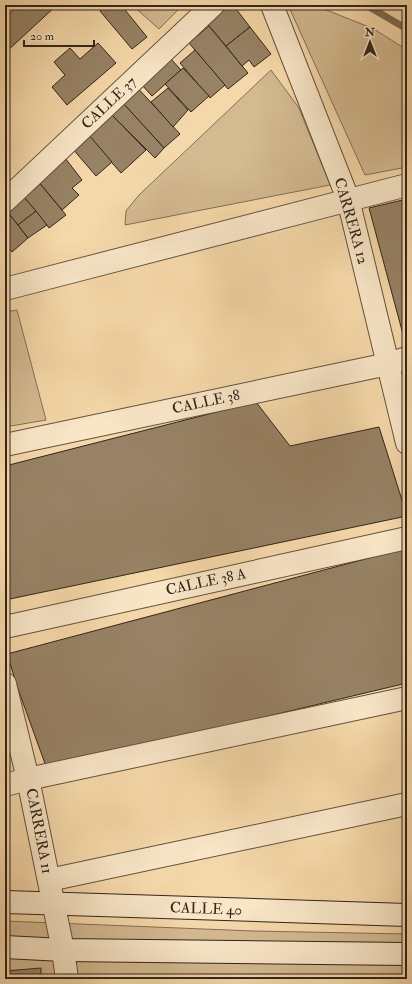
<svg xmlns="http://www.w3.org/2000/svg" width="412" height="984" viewBox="0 0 412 984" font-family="'IM FELL Double Pica',serif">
  <rect width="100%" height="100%" fill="#f5d8a9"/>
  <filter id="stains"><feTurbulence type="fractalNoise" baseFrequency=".005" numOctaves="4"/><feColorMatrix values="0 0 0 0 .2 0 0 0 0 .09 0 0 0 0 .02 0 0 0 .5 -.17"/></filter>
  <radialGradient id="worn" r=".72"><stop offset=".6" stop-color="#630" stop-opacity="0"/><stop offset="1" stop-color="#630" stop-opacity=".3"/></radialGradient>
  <g fill="#d4ba91" stroke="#837056">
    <polygon points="132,5 183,5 159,29"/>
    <polygon points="288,5 314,5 374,29 407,50 407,167 365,175"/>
    <polygon points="271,70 299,108 330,185 125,225 126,211 139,195"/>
    <polygon points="17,310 46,420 5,427 5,312"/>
    <polygon points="5,921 253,931 407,934 407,979 5,979"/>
  </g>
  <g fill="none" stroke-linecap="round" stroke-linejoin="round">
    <polyline stroke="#7f6c54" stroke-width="7" points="366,5 407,29"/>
  </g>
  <g fill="#978265" stroke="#32251c">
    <polygon points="19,5 57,5 5,53 5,18"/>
    <polygon points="109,5 121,5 147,37 132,49 100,11"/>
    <polygon points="222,5 233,5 250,27 226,46 204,20"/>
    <polygon points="209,26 248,73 228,89 189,43"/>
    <polygon points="250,27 271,54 254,67 249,60 242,66 226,46"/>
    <polygon points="98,43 116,63 67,105 52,87 65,75 54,62 70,48 80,59"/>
    <polygon points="195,50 225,85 210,98 180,63"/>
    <polygon points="170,58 181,70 152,96 141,84"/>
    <polygon points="183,68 209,96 191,112 165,84"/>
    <polygon points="134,84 180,134 164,148 118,98"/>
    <polygon points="168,88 188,110 173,127 151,102"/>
    <polygon points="123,103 164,148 155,158 110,113"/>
    <polygon points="110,113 146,150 121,173 83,130"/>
    <polygon points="88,134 112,162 96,176 72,148"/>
    <polygon points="65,158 82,180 72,188 79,195 62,210 37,180"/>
    <polygon points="37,180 66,215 49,228 23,196"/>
    <polygon points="23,196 36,211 18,225 5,209"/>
    <polygon points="407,199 407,337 404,338 369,208"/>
    <polygon points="7,211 28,238 12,252 5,244 5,213"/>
    <polygon points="36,211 47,225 28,238 18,225"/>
    <polygon points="407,369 407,403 397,372"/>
    <polygon points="256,402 290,446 379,427 407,516 5,600 5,466"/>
    <polygon points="407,548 407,683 47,769 18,689 7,654"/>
    <polygon points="41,968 41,979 5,979 5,971"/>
    <polygon points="170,975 171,979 135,979"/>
  </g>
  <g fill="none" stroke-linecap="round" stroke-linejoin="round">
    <defs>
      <g id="minor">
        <polyline points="272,5 348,199 407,443"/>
        <polyline points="5,201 213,5"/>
        <polyline points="5,289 407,185"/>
        <polyline points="5,445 388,364 407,358"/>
        <polyline points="5,627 407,538"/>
        <polyline points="5,684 28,779 63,950 67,979"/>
        <polyline points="5,785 28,779 407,698"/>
        <polyline points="49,880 407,804"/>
      </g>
      <g id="secondary">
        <polyline points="5,902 407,915"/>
        <polyline points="5,947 63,950 407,954"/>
      </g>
    </defs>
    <use href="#minor" stroke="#63523f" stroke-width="24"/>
    <use href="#secondary" stroke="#32251c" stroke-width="24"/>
    <use href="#minor" stroke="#f8e6c7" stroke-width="22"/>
    <use href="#secondary" stroke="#f8e6c7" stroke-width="22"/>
  </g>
  <g text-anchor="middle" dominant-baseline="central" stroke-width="3" stroke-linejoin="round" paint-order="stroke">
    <g font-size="15" fill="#32251c" stroke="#f8e6c7">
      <text transform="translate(109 103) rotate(-43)">CALLE 37</text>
      <text transform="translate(351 221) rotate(74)">CARRERA 12</text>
      <text transform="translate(206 402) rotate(-12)">CALLE 38</text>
      <text transform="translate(206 582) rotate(-12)">CALLE 38 A</text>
      <text transform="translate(39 831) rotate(79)">CARRERA 11</text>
      <text transform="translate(206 909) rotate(2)">CALLE 40</text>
    </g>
  </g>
  <rect width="412" height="984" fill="none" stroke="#f5d8a9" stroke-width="20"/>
  <rect x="6" y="6" width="400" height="972" fill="none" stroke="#32251c" stroke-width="2"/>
  <rect x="10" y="10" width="392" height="964" fill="none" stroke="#32251c"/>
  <g transform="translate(370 42)" stroke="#f8e6c7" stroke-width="3" paint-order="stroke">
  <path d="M0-3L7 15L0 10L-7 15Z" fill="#32251c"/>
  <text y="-6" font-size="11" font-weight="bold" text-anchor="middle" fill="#32251c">N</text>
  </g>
  <path d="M24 40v6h70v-6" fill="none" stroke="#32251c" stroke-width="2"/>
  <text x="30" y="40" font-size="12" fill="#32251c" stroke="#f8e6c7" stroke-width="3" paint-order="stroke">20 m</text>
  <rect width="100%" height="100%" filter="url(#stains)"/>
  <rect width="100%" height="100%" fill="url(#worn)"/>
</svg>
